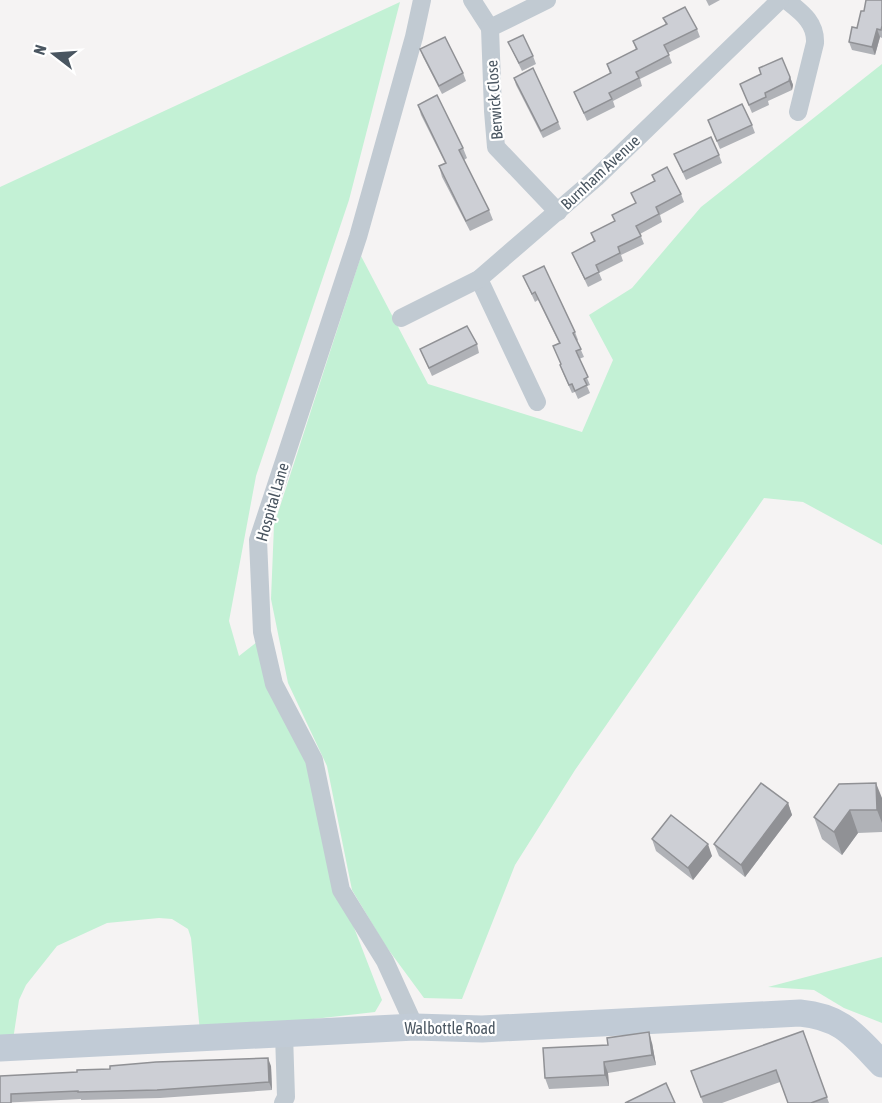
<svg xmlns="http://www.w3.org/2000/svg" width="882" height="1103" viewBox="0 0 882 1103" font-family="'Asap Condensed',sans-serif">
  <rect width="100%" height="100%" fill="#f5f3f3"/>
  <g fill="#c3f1d5">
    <polygon points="400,2 349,200 256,476 229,621 239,656 257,642 305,759 353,925 382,1000 375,1012 200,1032 191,938 188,929 172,919 159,918 107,923 57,946 26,985 19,1000 13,1040 0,1040 0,187"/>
    <polygon points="882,64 882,545 803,502 764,498 575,770 515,865 462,999 424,998 385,945 352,890 327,766 288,683 271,599 274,525 361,256 428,384 582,432 613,360 589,315 632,288 701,207"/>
    <polygon points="882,957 882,1023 844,1008 814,990 768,987"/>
  </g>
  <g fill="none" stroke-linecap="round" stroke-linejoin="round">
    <g stroke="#c1cad2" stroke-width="18">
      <polyline points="472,0 490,28"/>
      <polyline points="547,0 490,28 493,111 496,147 558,212"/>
      <path d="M786,0C801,12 816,22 815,43L798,112"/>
      <polyline points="479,279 537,402"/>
      <polyline points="401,318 479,279 596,178 780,0"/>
      <polyline points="415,1027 385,961 341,890 314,760 274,684 262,632 258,540 358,237 414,37 422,0"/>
      <polyline points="283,1103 286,1097 284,1034"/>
    </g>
    <path stroke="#c1cbd6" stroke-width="27" d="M0,1048L415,1027L482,1029L800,1013C842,1017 854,1035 882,1064"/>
  </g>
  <g fill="#b0b2b7">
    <polygon points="706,0 720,0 709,6"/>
    <polygon points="882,0 882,38 880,37 875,55 852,50 849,42 857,28 864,11"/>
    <polygon points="663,18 697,29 700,37 668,53 672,63 640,79 642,86 613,101 615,107 587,121 574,92 610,74 607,64 636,50 633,41 666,25"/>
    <polygon points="508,42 533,56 536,64 522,71"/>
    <polygon points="420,49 463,73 466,81 442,94 423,57"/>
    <polygon points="759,68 790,77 793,85 792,90 768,101 769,105 752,113 740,84 761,75"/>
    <polygon points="514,78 558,122 561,129 543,138 516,85"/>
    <polygon points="418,105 463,148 467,158 464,160 489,210 493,220 470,231 442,177 439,166 445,163 421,115"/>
    <polygon points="708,120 752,125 755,133 720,149"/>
    <polygon points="674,154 719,155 722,163 686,180"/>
    <polygon points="652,175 681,194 684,202 660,215 662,222 640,234 644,244 621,255 623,261 599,273 602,280 588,287 572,253 594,242 591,233 615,221 612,215 636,203 631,193 654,181"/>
    <polygon points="523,276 575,332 578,340 577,341 584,357 579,359 590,385 587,386 590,393 578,399 575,392 572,393 563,373 560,365 561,364 553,346 559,343 538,300 535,302"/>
    <polygon points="477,344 479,353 432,376 420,349"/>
    <polygon points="882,798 882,832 858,833 842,855 822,839 814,817"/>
    <polygon points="788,803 792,815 745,877 719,856 714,844"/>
    <polygon points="652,839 712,856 693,880 656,851"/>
    <polygon points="803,1031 829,1103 788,1103 780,1082 722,1103 703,1103 691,1071"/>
    <polygon points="652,1043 656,1065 608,1073 609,1086 549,1089 545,1078"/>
    <polygon points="271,1066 272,1090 160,1098 81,1100 81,1099 0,1103 0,1076"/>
  </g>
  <g fill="#909195">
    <polygon points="877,29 880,37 875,55 872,47"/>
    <polygon points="790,77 793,85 792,90 789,81"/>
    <polygon points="876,783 882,798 882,823 877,810"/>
    <polygon points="788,803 792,815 745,877 741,865"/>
    <polygon points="850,810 858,833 842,855 834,832"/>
    <polygon points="708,844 712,856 693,880 688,868"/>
    <polygon points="649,1032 652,1043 656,1065 652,1055"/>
    <polygon points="268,1058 271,1066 272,1090 269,1082"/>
    <polygon points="604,1062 608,1073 609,1086 605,1075"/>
  </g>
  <g fill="#cdcfd5" stroke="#909195" stroke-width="1.5">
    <polygon points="866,0 882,0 882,26 881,30 877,29 872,47 849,42 852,27 857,28 861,11 864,11"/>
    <polygon points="685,7 697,29 664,45 669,55 636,72 639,78 609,93 612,99 584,113 574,92 611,73 607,64 637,49 633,41 667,24 663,18"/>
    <polygon points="523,35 533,56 519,63 508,42"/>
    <polygon points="445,37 463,73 439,86 420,49"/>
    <polygon points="782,58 790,77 789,81 765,93 766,97 749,105 740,84 761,74 759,68"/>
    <polygon points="533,68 558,122 541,131 514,78"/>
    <polygon points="437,95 463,148 459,150 489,210 466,221 439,166 446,163 418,105"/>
    <polygon points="742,104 752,125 717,141 708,120"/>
    <polygon points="711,137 719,155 683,172 674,154"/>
    <polygon points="667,167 681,194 656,207 659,214 636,226 641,236 618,247 620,253 596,265 599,272 585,279 572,253 595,241 591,233 615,221 612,215 636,203 631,193 655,181 652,175"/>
    <polygon points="544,266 575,332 573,333 581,349 576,351 588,377 584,379 587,385 575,391 572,384 569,385 560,365 561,364 553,346 560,343 535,292 532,294 523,276"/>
    <polygon points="467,326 477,344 429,368 420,349"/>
    <polygon points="761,783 788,803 741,865 714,844"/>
    <polygon points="876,783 877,810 850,810 834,832 814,817 839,784"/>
    <polygon points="671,815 708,844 688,868 652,839"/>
    <polygon points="803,1031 827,1097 811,1103 788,1103 776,1070 701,1097 691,1071"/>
    <polygon points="649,1032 652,1055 604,1062 605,1075 545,1078 543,1048 608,1045 607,1038"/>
    <polygon points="268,1058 269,1082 157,1090 78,1092 78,1091 11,1094 11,1103 0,1103 0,1076 77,1072 77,1070 110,1069 110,1066 156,1062"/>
    <polygon points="666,1083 675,1103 625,1103"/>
  </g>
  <g text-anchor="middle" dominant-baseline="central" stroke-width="4.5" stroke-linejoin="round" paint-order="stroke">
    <g font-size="16" fill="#4a5661" stroke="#fff">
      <text transform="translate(494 100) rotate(-94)">Berwick Close</text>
      <text transform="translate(600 172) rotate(-43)">Burnham Avenue</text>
      <text transform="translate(272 502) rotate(-74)">Hospital Lane</text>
      <text x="450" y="1028">Walbottle Road</text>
    </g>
  </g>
  <g transform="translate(54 54) rotate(287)" stroke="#ffffff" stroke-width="4.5" paint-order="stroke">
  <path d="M0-4.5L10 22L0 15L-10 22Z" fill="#4a5661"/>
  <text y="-9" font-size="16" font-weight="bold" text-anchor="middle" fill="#4a5661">N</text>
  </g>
</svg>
